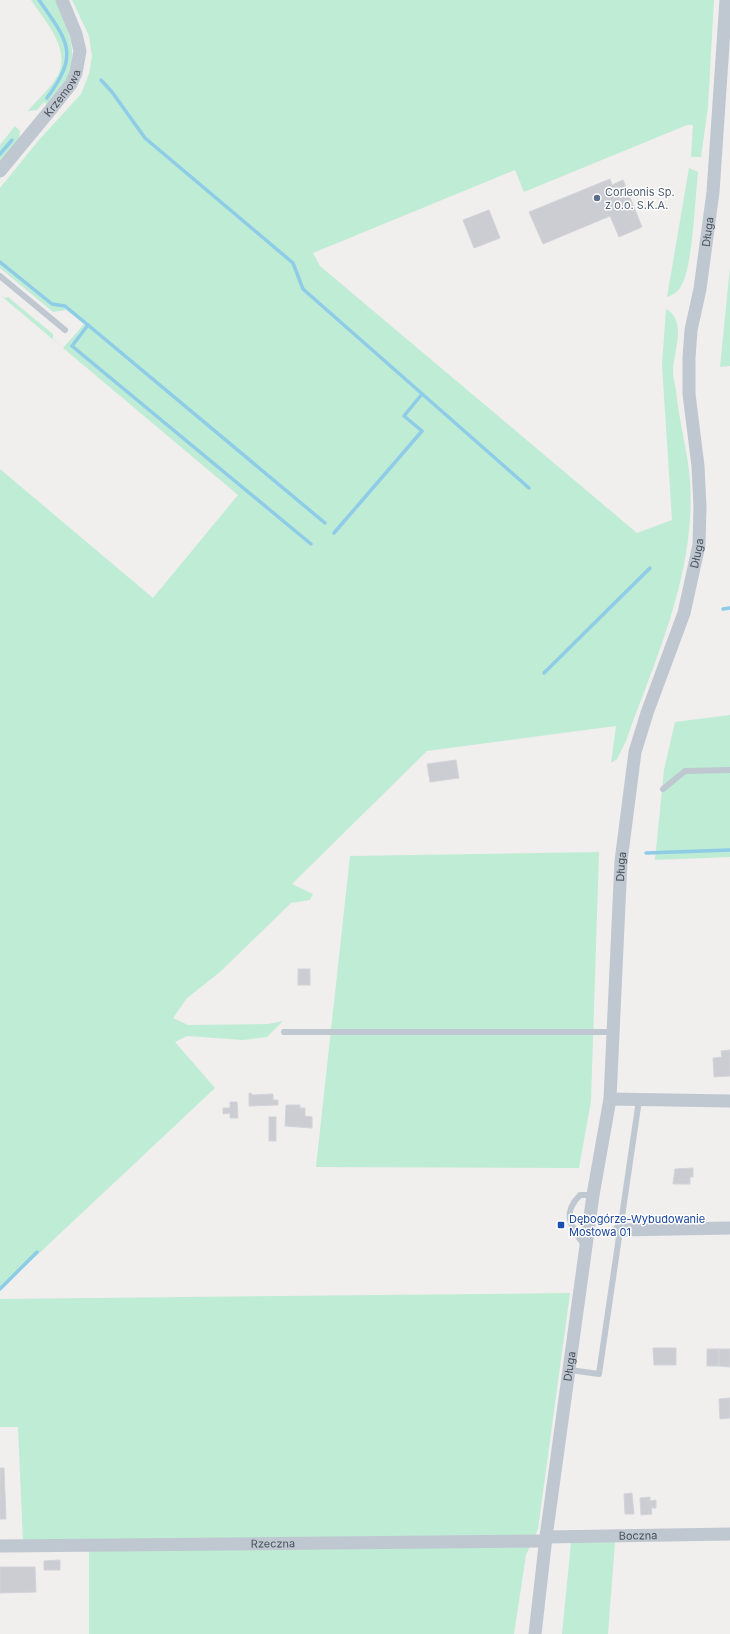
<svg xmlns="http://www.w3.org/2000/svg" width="730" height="1634" viewBox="0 0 730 1634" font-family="Inter,sans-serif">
  <rect width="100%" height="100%" fill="#f1eeee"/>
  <g fill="#bfecd5">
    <path d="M31,0H56C65,24 80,52 68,77C64,87 55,96 48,105L44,102L37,110L28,111C36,101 52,87 58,75C71,49 45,21 31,0Z"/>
    <path d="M72,0H714L708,107L701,157H691L693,125H687L524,192L515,170L313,253L320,266L637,533L672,520L662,365L666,309C687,320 674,351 673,370C673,377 675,385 676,391C679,421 688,452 690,481C696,573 656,657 626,741L617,759L611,763L616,726L427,751L292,884L313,894L310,900L291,903L220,972L187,998L173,1018L188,1025L268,1024L283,1021L267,1037L243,1040L187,1036L175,1042L215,1088L0,1290V469L153,598L238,495L0,295L5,298L8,297L53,334V339L63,348L84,324L66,310L53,312L0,268V188L38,141L81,94L89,74L92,56L89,36Z"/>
    <polygon points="15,126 20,131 19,139 0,161 0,145"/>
    <path d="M689,168L698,172C695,198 693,267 681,286C678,292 673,295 667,297Z"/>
    <polygon points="730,267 730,366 720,367"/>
    <polygon points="730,715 730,857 655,860 664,770 675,722"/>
    <polygon points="599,852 591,1101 579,1168 316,1167 350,856"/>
    <polygon points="570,1293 538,1529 526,1555 514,1634 89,1634 89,1542 23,1543 18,1427 0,1427 0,1299"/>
    <polygon points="615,1542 608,1634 562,1634 571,1543"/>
  </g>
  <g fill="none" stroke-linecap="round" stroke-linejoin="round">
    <g stroke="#8ecce7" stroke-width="3.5">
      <path d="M39,0C68,42 80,53 47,98"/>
      <polyline points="101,80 112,92 145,138 293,263 303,289 529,488"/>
      <polyline points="0,154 12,140"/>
      <polyline points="0,262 52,304 65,306 88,325 72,346 311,544"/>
      <polyline points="88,325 325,523"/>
      <polyline points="334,533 422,431 404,416 422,394"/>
      <polyline points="723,609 730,608"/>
      <polyline points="544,673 650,568"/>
      <polyline points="646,853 730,850"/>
      <polyline points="0,1289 37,1252"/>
    </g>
  </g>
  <g fill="#cbcdd3" stroke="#d2d4d9">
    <polygon points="610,179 612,185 623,180 642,227 619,237 610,216 543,244 529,212"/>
    <polygon points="489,210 500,238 474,248 463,220"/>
    <polygon points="456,760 459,778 430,782 427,764"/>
    <rect x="298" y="969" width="12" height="16"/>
    <polygon points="730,1050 730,1076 714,1077 713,1058 722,1057 721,1051"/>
    <polygon points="249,1093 251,1093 252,1095 273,1094 273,1100 278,1100 278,1105 249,1106"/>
    <polygon points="230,1102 237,1102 238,1118 230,1118 230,1113 223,1114 223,1108 230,1108"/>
    <polygon points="286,1105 300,1105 300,1108 305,1108 305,1116 312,1117 312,1128 285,1126"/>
    <rect x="269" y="1117" width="7" height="24"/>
    <polygon points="693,1168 693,1177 690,1177 690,1184 673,1184 675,1169"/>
    <polygon points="653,1348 676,1348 676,1365 654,1365"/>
    <rect x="707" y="1349" width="12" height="17"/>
    <polygon points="719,1349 730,1349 730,1367 719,1366"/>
    <polygon points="730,1398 730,1418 720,1419 719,1399"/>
    <polygon points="0,1468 4,1468 6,1519 0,1519"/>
    <polygon points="632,1493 634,1514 625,1514 624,1494"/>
    <polygon points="650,1497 650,1501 656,1500 656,1508 651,1508 652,1514 641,1515 640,1498"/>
    <polygon points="60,1560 60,1570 44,1570 44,1561"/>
    <polygon points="0,1567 35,1567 36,1592 0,1593"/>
  </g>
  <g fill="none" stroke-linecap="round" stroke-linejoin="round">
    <g stroke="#bfc7d0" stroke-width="6">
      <polyline points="0,276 65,330"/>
      <polyline points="663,789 685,771 730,770"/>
      <polyline points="284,1032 613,1032"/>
      <path d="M584,1245C571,1226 561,1214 580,1195H593"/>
      <polyline points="570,1370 599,1374 639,1100"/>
    </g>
    <g stroke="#bfc7d0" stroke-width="13">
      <path id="s1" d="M0,171L52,108L71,84L76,73L80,51L76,34L62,0"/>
      <polyline points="610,1099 730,1101"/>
      <polyline points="619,1230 730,1228"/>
      <path id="s2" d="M546,1537L730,1534"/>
      <path id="s3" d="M0,1546L545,1541"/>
      <path id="s4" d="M535,1634L546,1537L593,1195L610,1099L621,861L635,752L647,713L684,613L699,545L700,507L698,466L689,394V358L691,330L700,289L713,192L726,0"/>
    </g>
  </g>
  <circle fill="#5c6f8a" stroke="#fff" stroke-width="1.5" cx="597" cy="198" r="4"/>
  <rect fill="#1a4fb4" stroke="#fff" stroke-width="1.5" x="557" y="1221" width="8" height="8" rx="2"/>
  <g text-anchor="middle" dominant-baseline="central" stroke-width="3" stroke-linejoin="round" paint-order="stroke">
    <g font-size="11" fill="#47505b" stroke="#fff">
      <text stroke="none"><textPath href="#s1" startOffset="100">Krzemowa</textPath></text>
      <text stroke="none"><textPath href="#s4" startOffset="1421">Długa</textPath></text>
      <text stroke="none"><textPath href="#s4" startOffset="1097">Długa</textPath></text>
      <text stroke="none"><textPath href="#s4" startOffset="773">Długa</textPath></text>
      <text stroke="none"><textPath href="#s4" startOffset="270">Długa</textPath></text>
      <text stroke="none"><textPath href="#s2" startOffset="92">Boczna</textPath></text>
      <text stroke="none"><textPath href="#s3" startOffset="273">Rzeczna</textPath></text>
    </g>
    <g font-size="11" fill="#4e5e75" stroke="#fff" text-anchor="start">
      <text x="605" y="192">Corleonis Sp.<tspan x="605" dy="13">z o.o. S.K.A.</tspan></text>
    </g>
    <g font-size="11" fill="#164399" stroke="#fff" text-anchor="start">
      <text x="569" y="1219">Dębogórze-Wybudowanie<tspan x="569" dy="13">Mostowa 01</tspan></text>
    </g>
  </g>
</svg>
